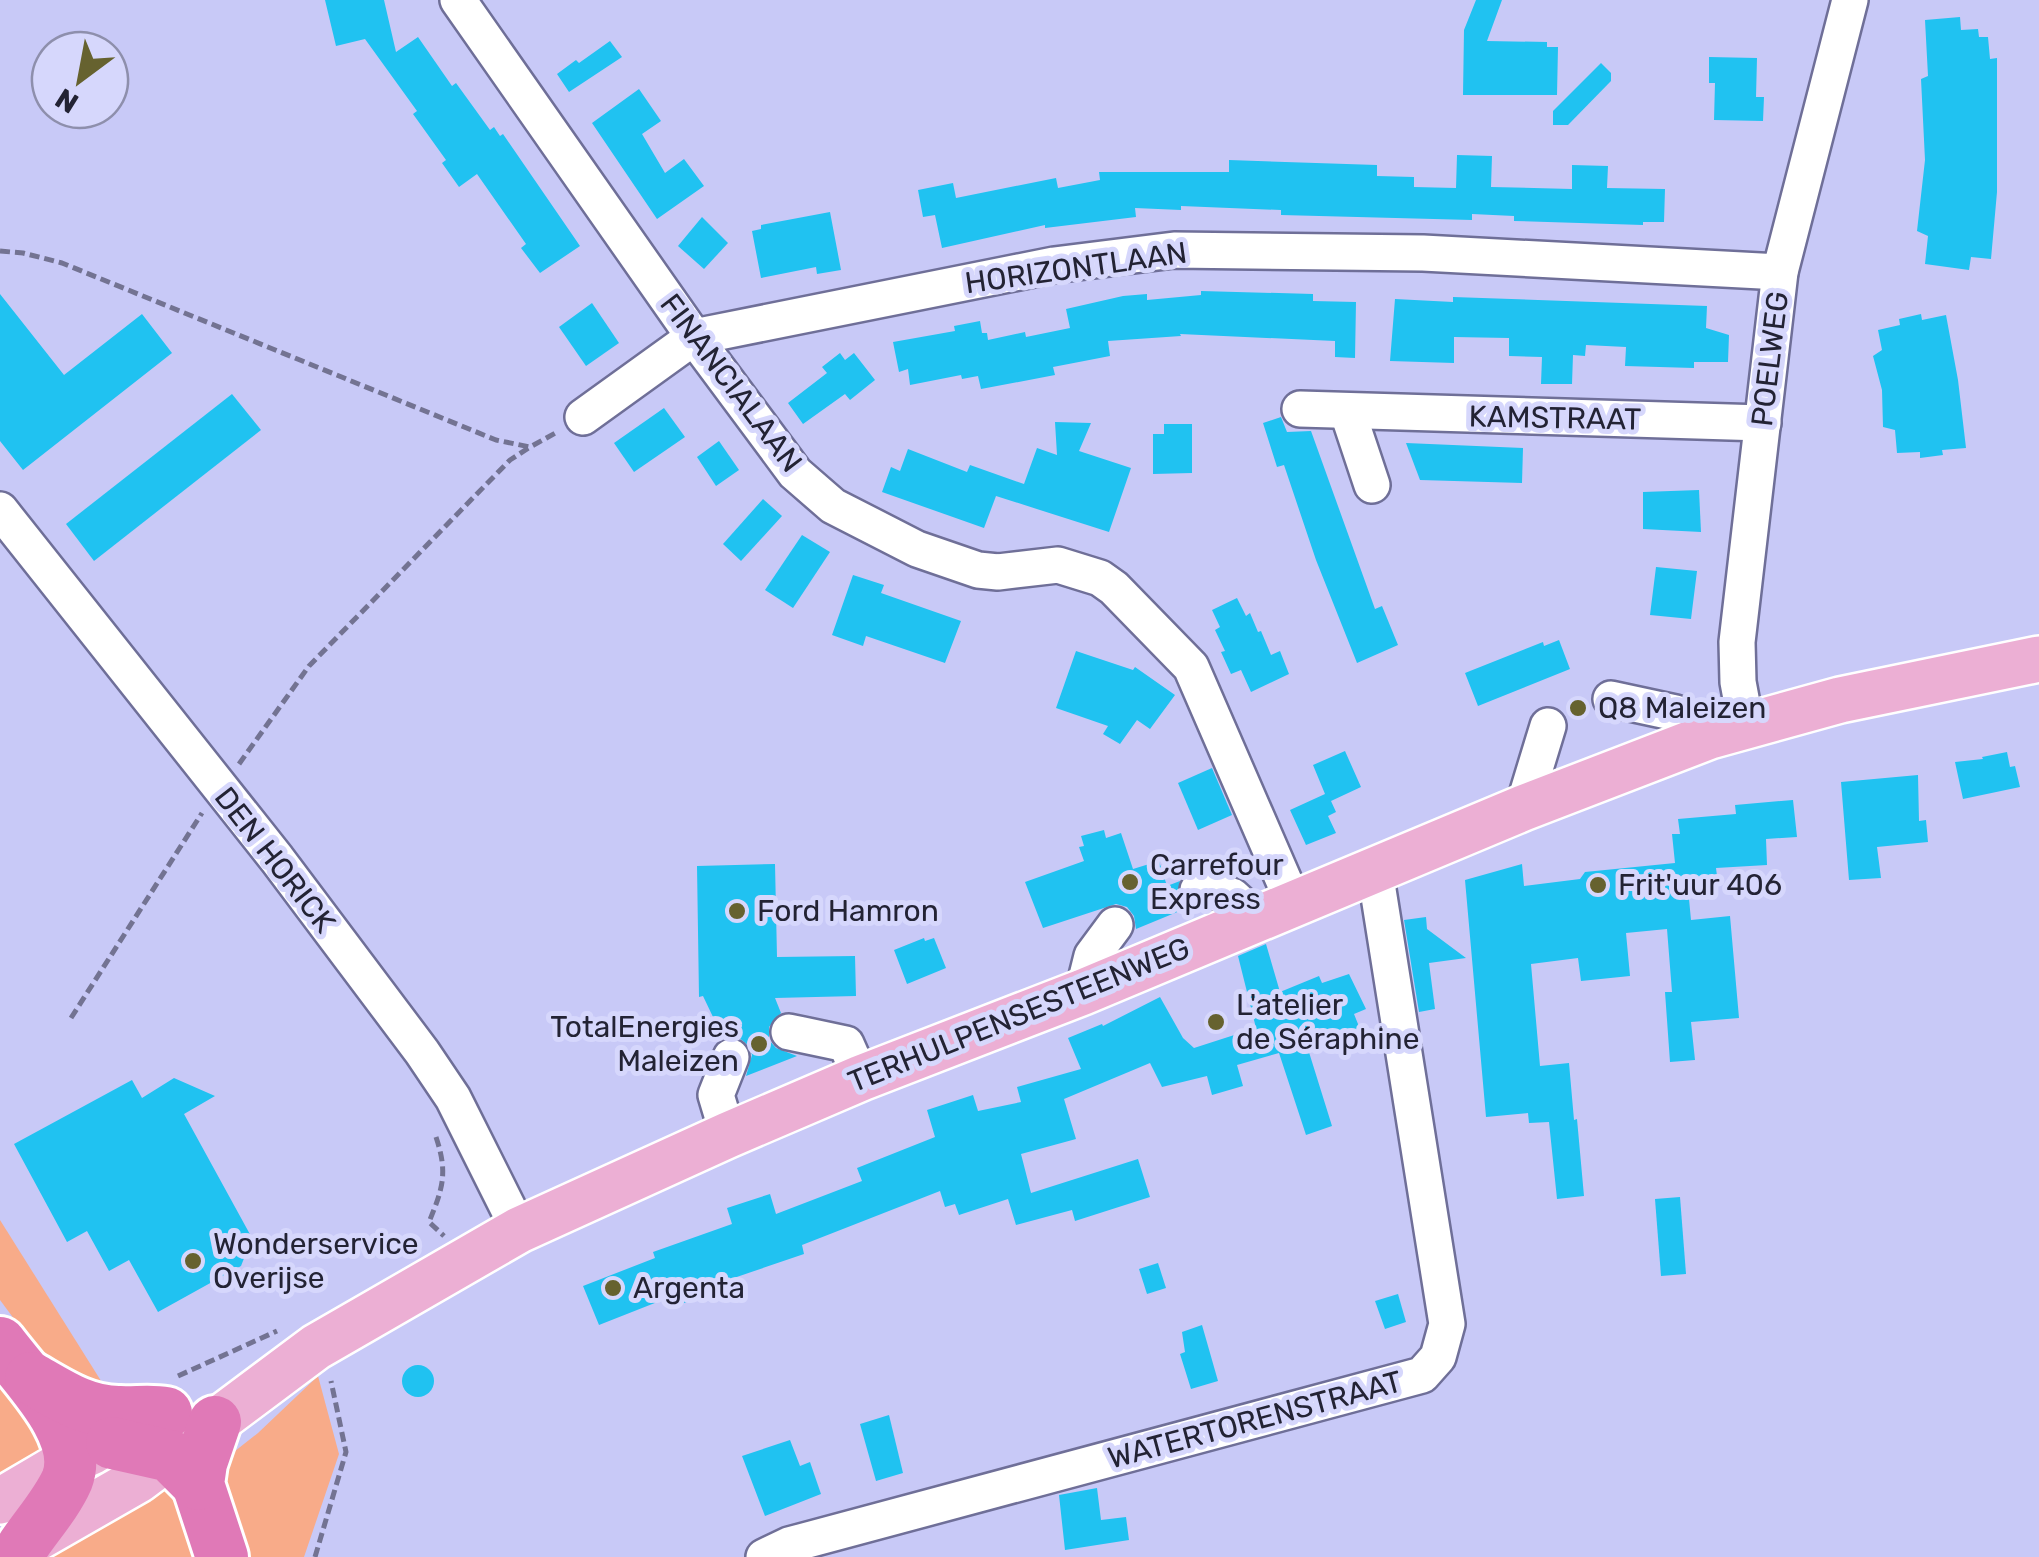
<svg xmlns="http://www.w3.org/2000/svg" width="2039" height="1557" viewBox="0 0 2039 1557" font-family="Rubik,sans-serif">
  <rect width="100%" height="100%" fill="#c8c9f7"/>
  <g fill="#f8ab89">
    <polygon points="0,1220 108,1392 61,1382 0,1300"/>
    <polygon points="0,1357 47,1448 0,1475"/>
    <polygon points="318,1376 339,1454 304,1557 237,1557 216,1466 258,1433"/>
    <polygon points="173,1485 207,1557 43,1557"/>
  </g>
  <g fill="#20c2f1">
    <polygon points="325,0 384,0 396,52 418,37 452,86 456,83 490,130 494,127 500,136 503,134 580,246 540,273 521,248 526,244 477,174 459,187 442,163 446,160 413,114 417,111 365,39 336,46"/>
    <polygon points="1476,0 1502,0 1487,41 1547,42 1547,47 1558,47 1557,95 1463,95 1464,30"/>
    <polygon points="1960,17 1961,30 1978,29 1979,37 1988,37 1990,59 1997,58 1997,192 1991,259 1971,257 1969,270 1925,264 1928,236 1917,231 1925,160 1921,79 1928,76 1925,20"/>
    <polygon points="610,41 622,57 569,92 557,74 576,60 579,63"/>
    <polygon points="1709,57 1757,58 1756,97 1764,97 1763,121 1714,120 1715,83 1709,83"/>
    <polygon points="1601,63 1611,73 1611,81 1568,125 1553,125 1553,111"/>
    <polygon points="639,89 661,121 642,134 665,173 684,159 704,186 657,219 592,123"/>
    <polygon points="1457,155 1492,156 1491,187 1572,189 1572,165 1608,166 1607,188 1665,189 1664,222 1643,222 1643,225 1514,221 1514,216 1472,214 1472,220 1281,215 1281,210 1181,206 1181,210 1135,208 1136,217 1045,228 1045,225 942,248 935,215 923,217 918,190 953,183 956,198 1056,178 1058,188 1100,180 1099,172 1229,172 1229,160 1377,165 1377,176 1414,177 1414,187 1456,188"/>
    <polygon points="830,212 841,270 817,274 816,267 761,278 752,231 761,229 761,225"/>
    <polygon points="702,217 728,243 704,269 678,246"/>
    <polygon points="1201,291 1313,294 1313,301 1356,302 1355,358 1335,357 1335,341 1180,334 1181,336 1108,341 1110,356 1053,367 1055,375 981,389 978,376 962,379 961,375 910,385 908,369 899,372 893,342 955,331 954,326 980,321 982,333 987,333 988,340 1025,332 1026,337 1070,328 1066,309 1123,296 1147,294 1147,300 1201,295"/>
    <polygon points="0,294 64,375 142,314 172,353 23,470 0,441"/>
    <polygon points="1453,297 1707,306 1706,328 1729,335 1728,362 1694,362 1694,368 1625,366 1626,347 1586,345 1585,356 1573,355 1572,384 1541,384 1542,357 1509,356 1509,338 1454,337 1454,363 1390,361 1395,299 1453,302"/>
    <polygon points="592,303 619,343 586,366 559,327"/>
    <polygon points="1921,314 1922,320 1946,315 1958,380 1966,448 1942,450 1943,455 1920,458 1920,452 1897,453 1895,430 1883,427 1882,390 1873,356 1882,350 1878,330 1900,325 1899,319"/>
    <polygon points="840,353 845,360 854,353 875,380 850,400 845,394 803,424 788,403 827,373 822,367"/>
    <polygon points="232,394 261,430 94,561 66,524"/>
    <polygon points="664,408 685,437 634,472 614,443"/>
    <polygon points="1281,417 1287,432 1311,431 1375,609 1382,606 1398,645 1357,663 1316,560 1284,465 1277,467 1263,423"/>
    <polygon points="1055,422 1091,423 1079,451 1131,468 1109,532 996,496 984,528 882,492 891,467 900,471 908,449 967,472 970,465 1024,484 1037,448 1057,455"/>
    <polygon points="1164,424 1192,424 1192,473 1153,474 1153,434 1164,434"/>
    <polygon points="719,441 739,470 716,486 697,457"/>
    <polygon points="1406,443 1523,448 1522,483 1420,480"/>
    <polygon points="1699,490 1701,532 1643,529 1643,492"/>
    <polygon points="763,499 782,516 741,561 723,544"/>
    <polygon points="802,535 830,552 793,608 765,590"/>
    <polygon points="1656,567 1697,571 1691,619 1650,615"/>
    <polygon points="853,575 884,585 881,593 961,621 945,663 866,636 863,646 832,635"/>
    <polygon points="1237,598 1246,616 1250,613 1258,632 1261,631 1271,655 1280,651 1289,674 1251,692 1241,670 1231,674 1221,652 1225,651 1215,630 1220,627 1212,610"/>
    <polygon points="1559,640 1570,669 1478,706 1465,673 1543,642 1544,646"/>
    <polygon points="1076,651 1133,670 1135,667 1175,695 1150,729 1137,720 1120,744 1103,734 1108,726 1056,708"/>
    <polygon points="1345,751 1361,787 1331,801 1336,812 1328,816 1336,833 1306,845 1290,810 1325,794 1313,765"/>
    <polygon points="2007,752 2010,767 2015,766 2020,787 1963,799 1955,762 1983,759 1982,757"/>
    <polygon points="1212,768 1232,815 1198,830 1178,783"/>
    <polygon points="1918,775 1919,821 1926,820 1928,842 1877,847 1881,878 1849,880 1841,782"/>
    <polygon points="1793,800 1797,837 1766,839 1767,865 1716,868 1717,876 1687,878 1691,920 1730,916 1739,1018 1691,1022 1695,1060 1670,1062 1665,992 1672,992 1667,929 1626,933 1630,976 1581,981 1578,958 1531,964 1540,1066 1569,1063 1574,1120 1577,1119 1584,1196 1557,1199 1549,1122 1529,1123 1528,1113 1486,1117 1465,880 1522,864 1524,886 1580,879 1585,872 1675,863 1672,834 1680,834 1678,819 1736,814 1735,805"/>
    <polygon points="1104,830 1106,838 1121,833 1133,869 1159,861 1167,886 1180,881 1178,896 1187,908 1136,929 1134,916 1127,907 1116,904 1043,928 1025,882 1084,861 1079,847 1084,846 1081,836"/>
    <polygon points="775,864 777,957 855,956 856,996 775,998 781,1013 769,1027 769,1040 776,1048 797,1056 746,1076 752,1055 748,1045 738,1037 723,1038 703,996 699,997 697,866"/>
    <polygon points="1426,917 1427,929 1466,958 1429,963 1435,1009 1419,1012 1404,920"/>
    <polygon points="924,938 925,941 934,938 946,968 907,984 894,950"/>
    <polygon points="1266,944 1280,992 1319,976 1322,983 1349,974 1366,1009 1354,1014 1360,1029 1308,1049 1332,1126 1306,1135 1279,1053 1237,1065 1243,1086 1212,1095 1207,1076 1162,1087 1150,1063 1064,1099 1076,1139 1021,1154 1031,1193 1138,1159 1150,1197 1075,1221 1072,1210 1016,1225 1008,1199 959,1215 955,1204 945,1207 940,1191 802,1245 804,1254 725,1281 727,1287 673,1307 670,1297 599,1325 583,1286 655,1258 653,1252 732,1224 727,1208 770,1194 776,1214 862,1181 857,1168 935,1137 927,1110 973,1095 978,1111 1021,1102 1017,1087 1081,1069 1068,1038 1102,1024 1103,1026 1160,997 1183,1038 1194,1048 1256,1028 1238,956"/>
    <polygon points="174,1078 215,1096 184,1114 252,1238 241,1266 158,1312 129,1260 109,1271 87,1231 67,1242 14,1144 132,1080 142,1098"/>
    <polygon points="1680,1197 1686,1274 1661,1276 1655,1199"/>
    <polygon points="1158,1263 1166,1288 1147,1294 1139,1269"/>
    <polygon points="1398,1294 1406,1322 1385,1329 1375,1301"/>
    <polygon points="1202,1325 1218,1381 1191,1389 1180,1354 1185,1352 1182,1332"/>
    <circle cx="418" cy="1381" r="16"/>
    <polygon points="889,1415 903,1473 876,1481 860,1424"/>
    <polygon points="790,1440 800,1466 810,1462 821,1494 765,1516 742,1456"/>
    <polygon points="1097,1488 1101,1520 1126,1517 1129,1540 1065,1550 1059,1495"/>
  </g>
  <g fill="none" stroke-linecap="round" stroke-linejoin="round">
    <defs>
      <g id="minor">
        <polyline points="458,0 694,337 795,473 833,506 917,549 978,570 998,572 1058,565 1100,578 1114,588 1191,667 1294,904"/>
        <polyline points="1300,409 1763,423"/>
        <polyline points="1348,413 1372,485"/>
        <polyline points="583,417 694,337 1054,265 1174,250 1423,253 1780,272"/>
        <polyline points="0,510 277,859 422,1052 453,1098 519,1230"/>
        <polyline points="1611,699 1676,713 1710,736"/>
        <polyline points="1746,725 1738,682 1737,642 1780,272 1850,0"/>
        <polyline points="1523,808 1548,726"/>
        <polyline points="1198,890 1232,896 1256,918"/>
        <polyline points="1083,992 1092,956 1115,925"/>
        <polyline points="789,1032 846,1044 861,1078"/>
        <polyline points="728,1135 716,1095 731,1057"/>
        <polyline points="764,1557 789,1545 1422,1375 1438,1357 1447,1324 1375,871"/>
      </g>
      <g id="major">
        <polyline points="0,1501 58,1467 93,1451"/>
        <polyline points="28,1543 138,1480 316,1347 519,1230 728,1135 861,1078 1083,992 1523,808 1710,736 1840,700 2039,659"/>
      </g>
      <g id="highway">
        <path d="M0,1343C25,1377 85,1434 67,1480C57,1503 37,1525 23,1546"/>
        <path d="M31,1378C59,1394 85,1412 119,1412C135,1413 149,1410 166,1413"/>
        <polyline points="215,1422 201,1463 198,1484 222,1557"/>
        <polyline points="112,1443 170,1456 198,1484"/>
      </g>
    </defs>
    <use href="#minor" stroke="#6f6f98" stroke-width="40"/>
    <use href="#major" stroke="#fff" stroke-width="50"/>
    <use href="#highway" stroke="#fff" stroke-width="58"/>
    <g stroke="#737392" stroke-width="5" stroke-dasharray="10 5" stroke-linecap="butt">
      <polyline points="0,251 23,253 62,263 496,440 530,447 559,431"/>
      <polyline points="239,764 309,666 510,460 530,447"/>
      <polyline points="71,1018 202,813"/>
      <path d="M436,1137C448,1173 443,1188 429,1222L444,1236"/>
      <polyline points="178,1376 277,1331"/>
      <polyline points="315,1557 346,1452 331,1381"/>
    </g>
    <use href="#minor" stroke="#fff" stroke-width="35"/>
    <use href="#major" stroke="#ecafd4" stroke-width="45"/>
    <use href="#highway" stroke="#e079b7" stroke-width="52"/>
  </g>
  <g fill="#66622f" stroke="#d6d7fc" stroke-width="4">
    <circle cx="1578" cy="708" r="10"/>
    <circle cx="1130" cy="882" r="10"/>
    <circle cx="1598" cy="885" r="10"/>
    <circle cx="737" cy="911" r="10"/>
    <circle cx="1216" cy="1022" r="10"/>
    <circle cx="759" cy="1044" r="10"/>
    <circle cx="193" cy="1261" r="10"/>
    <circle cx="613" cy="1288" r="10"/>
  </g>
  <g text-anchor="middle" dominant-baseline="central" stroke-width="10" stroke-linejoin="round" paint-order="stroke">
    <g font-size="30" fill="#232334" stroke="#d6d7fc">
      <text transform="translate(1076 268) rotate(-8)">HORIZONTLAAN</text>
      <text transform="translate(1770 359) rotate(-83)">POELWEG</text>
      <text transform="translate(731 383) rotate(53)">FINANCIALAAN</text>
      <text transform="translate(1555 418) rotate(1)">KAMSTRAAT</text>
      <text transform="translate(275 860) rotate(52)">DEN HORICK</text>
      <text transform="translate(1019 1015) rotate(-22)">TERHULPENSESTEENWEG</text>
      <text transform="translate(1255 1420) rotate(-15)">WATERTORENSTRAAT</text>
    </g>
    <g font-size="30" fill="#232334" stroke="#d6d7fc" text-anchor="start">
      <text x="1598" y="708">Q8 Maleizen</text>
      <text x="1150" y="865">Carrefour<tspan x="1150" dy="34">Express</tspan></text>
      <text x="1618" y="885">Frit'uur 406</text>
      <text x="757" y="911">Ford Hamron</text>
      <text x="1236" y="1005">L'atelier<tspan x="1236" dy="34">de Séraphine</tspan></text>
      <text x="739" y="1027" text-anchor="end">TotalEnergies<tspan x="739" dy="34">Maleizen</tspan></text>
      <text x="213" y="1244">Wonderservice<tspan x="213" dy="34">Overijse</tspan></text>
      <text x="633" y="1288">Argenta</text>
    </g>
  </g>
  <g transform="translate(80 80) rotate(212)"><circle r="48" fill="#d6d7fc" stroke="#8e8fac" stroke-width="2.5"/>
  <path d="M0-8L18 38L0 25L-18 38Z" fill="#66622f"/>
  <text y="-15" font-size="28" font-weight="bold" text-anchor="middle" fill="#232334">N</text>
  </g>
</svg>
